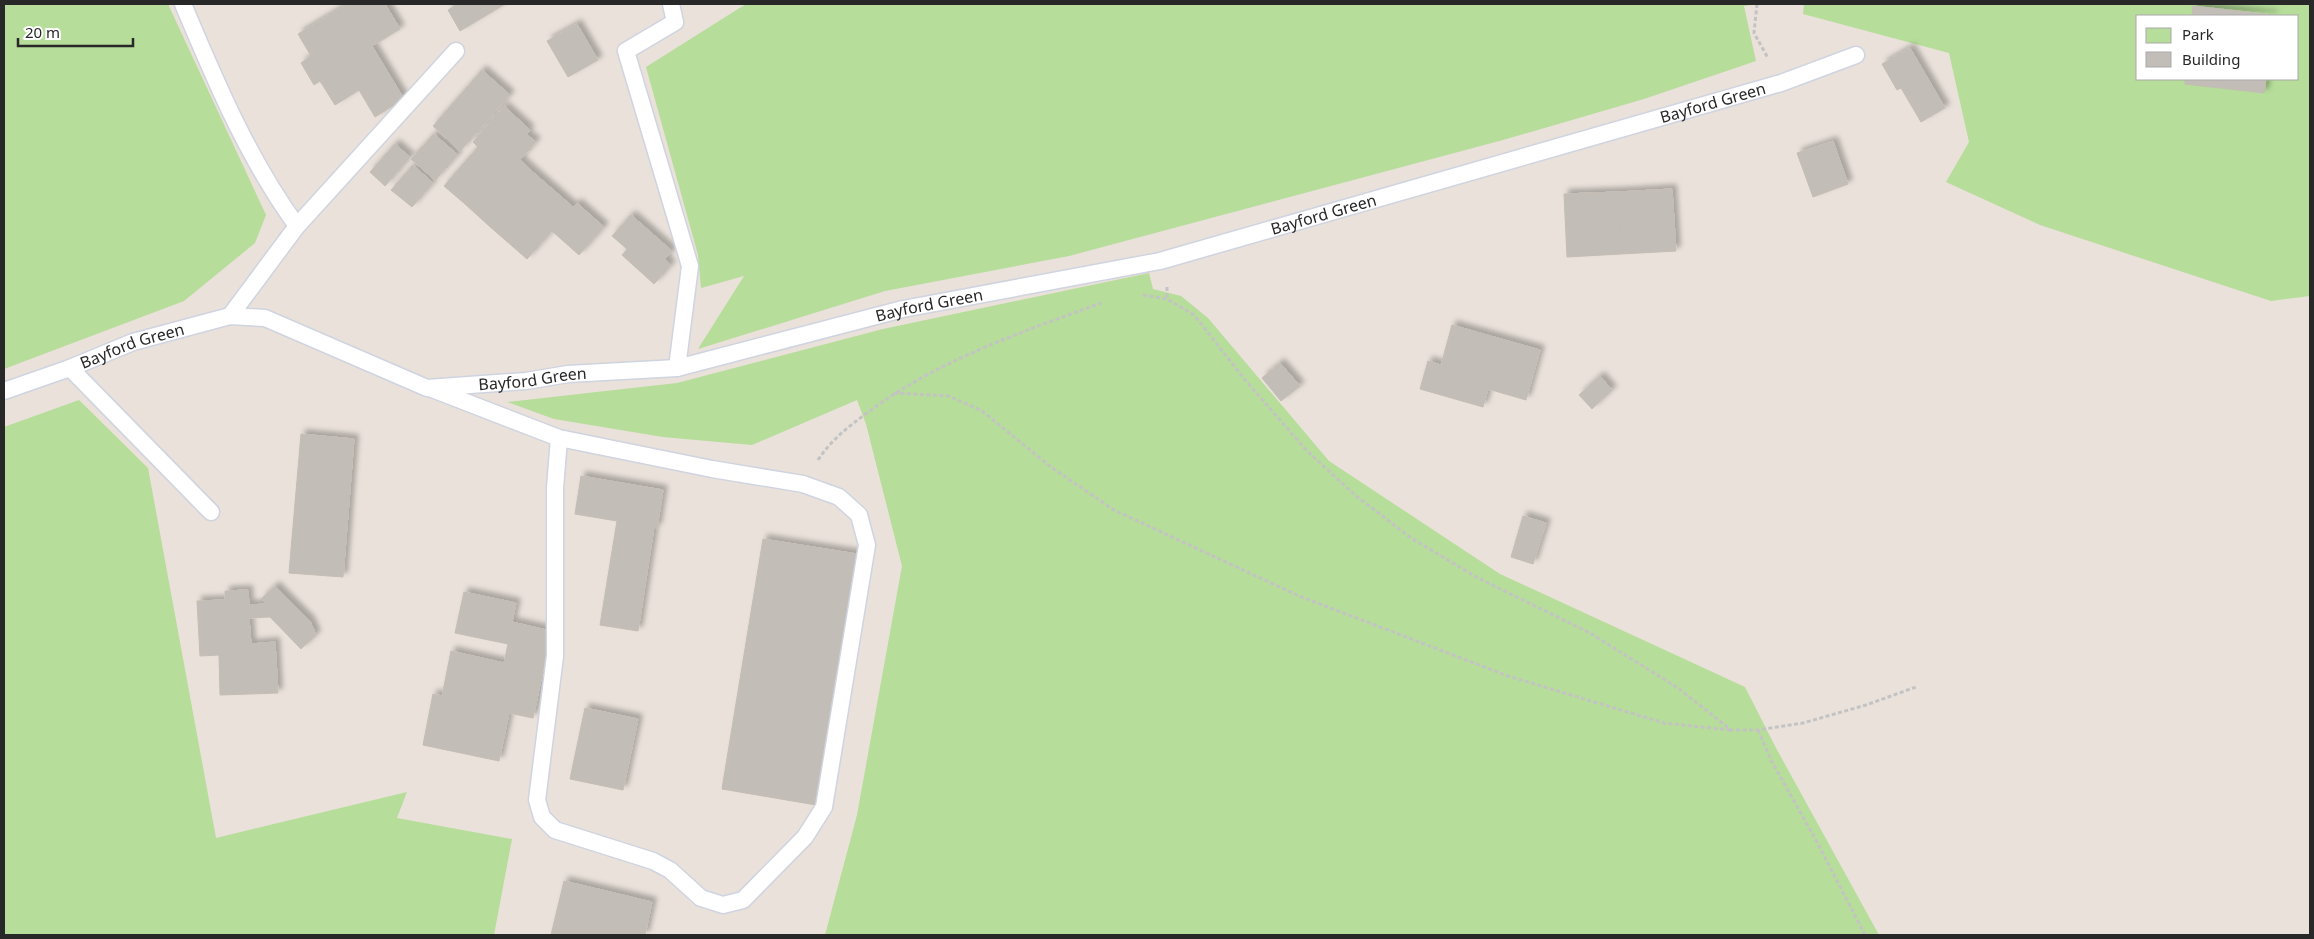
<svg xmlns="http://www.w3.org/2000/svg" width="2314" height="939" viewBox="0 0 2314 939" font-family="'Noto Sans',sans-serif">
  <defs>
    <filter id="shadow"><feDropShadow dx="4.5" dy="-4.5" stdDeviation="2.5" flood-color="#0004"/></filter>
  </defs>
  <rect width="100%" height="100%" fill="#e9e1da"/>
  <g fill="#b6dd99" fill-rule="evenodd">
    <polygon points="4,4 168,4 266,215 255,243 184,301 4,369"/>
    <polygon points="746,4 1758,4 1744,6 1756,61 1644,99 1503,140 1069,256 885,291 698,349 744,276 701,288 698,255 646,67"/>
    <path d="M1804,4H2310V296L2271,301L2040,225L1946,182L1969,142L1949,53L1803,14ZM2138,16H2298V79H2138Z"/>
    <polygon points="1149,273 1153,289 1181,296 1208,318 1329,461 1500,574 1745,687 1776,748 1879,935 825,935 857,815 902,566 866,424 857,400 752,445 663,437 554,419 507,402 677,383 883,329"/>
    <polygon points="79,400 148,468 216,838 407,792 397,818 512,839 494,935 4,935 4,427"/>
  </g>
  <g fill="#c2bdb6" stroke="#c4bdb4" filter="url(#shadow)">
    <polygon points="348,4 385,4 400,29 372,46 404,99 375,117 359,90 335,105 320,81 314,85 301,63 311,56 298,34"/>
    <polygon points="458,4 505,4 460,31 448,10"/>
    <polygon points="2193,6 2273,15 2273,16 2192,16"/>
    <polygon points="577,24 598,60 568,77 547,41"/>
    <polygon points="1910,48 1945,108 1921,122 1901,88 1897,90 1882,64"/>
    <polygon points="482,70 510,95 460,151 433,126"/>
    <polygon points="2185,79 2266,79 2264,93 2185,84"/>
    <polygon points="504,106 530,130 465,204 444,186 478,147 473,142"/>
    <polygon points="434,134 458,155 435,180 411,159"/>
    <polygon points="526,134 536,142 520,160 534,173 488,225 465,204"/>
    <polygon points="1833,141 1848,184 1813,197 1797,153"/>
    <polygon points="395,144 410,157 385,186 370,172"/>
    <polygon points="413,165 433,183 412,207 391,190"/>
    <polygon points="534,173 573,207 577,203 604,227 579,255 552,231 527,259 488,225"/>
    <polygon points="1672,189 1676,251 1621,254 1618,192"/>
    <polygon points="1618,192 1621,254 1567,257 1564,194"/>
    <polygon points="631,215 646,228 627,249 612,236"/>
    <polygon points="646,228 672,251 665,259 671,265 654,284 622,255"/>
    <polygon points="1452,325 1540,350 1526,400 1488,389 1483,407 1420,389 1428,361 1441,365"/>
    <polygon points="1280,363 1300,386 1281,401 1262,378"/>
    <polygon points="1600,376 1612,390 1592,409 1579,395"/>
    <polygon points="301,434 354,439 343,577 289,573"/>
    <polygon points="581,476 663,490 657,528 654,527 638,631 600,625 617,521 575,514"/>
    <polygon points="1523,516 1546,523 1533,564 1511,557"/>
    <polygon points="763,539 857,554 816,805 722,789"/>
    <polygon points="275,586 310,621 316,635 301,649 270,617 249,618 251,644 275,642 278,693 220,695 219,655 200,656 197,601 225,600 225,591 248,590 249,605 266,604 261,599"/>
    <polygon points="464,592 516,603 512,622 551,631 533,718 509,713 499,761 423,745 433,694 442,696 451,651 504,663 508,644 455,633"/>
    <polygon points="585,708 638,719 623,790 570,779"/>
    <polygon points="564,881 652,902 645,935 551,935"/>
  </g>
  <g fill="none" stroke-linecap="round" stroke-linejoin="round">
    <defs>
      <g id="service">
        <path d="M183,4C215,80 248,159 297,226"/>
        <polyline points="671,4 675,22 626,51 690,266 677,368"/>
        <polyline points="230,316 297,226 456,51"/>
        <polyline points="70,368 211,512"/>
        <polyline points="432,389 559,438 712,469 803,484 839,497 859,515 867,545 824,807 805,837 743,900 723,905 701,898 670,870 653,861 555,830 542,817 537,800 555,656 555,488 559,438"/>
        <path id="s1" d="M4,391L70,368L133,342L230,316L265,318L427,388L526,381L568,374L677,368L903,309L1160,261L1781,83L1856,55"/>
      </g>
    </defs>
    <use href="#service" stroke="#cfd4e0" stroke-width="19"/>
    <g stroke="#c3c3c3" stroke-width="3" stroke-dasharray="4 2.5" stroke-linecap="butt">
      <polyline points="1757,4 1754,33 1768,58"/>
      <polyline points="1167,287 1167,299"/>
      <polyline points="1143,295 1167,299 1194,315 1246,381 1307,451 1355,495 1411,538 1478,578 1590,633 1678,688 1731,730 1758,730 1803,723 1866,705 1916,687"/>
      <polyline points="894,393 949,396 982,411 1051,467 1114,510 1299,596 1508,676 1664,723 1730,730"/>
      <path d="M818,460C831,440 848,427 867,413C938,360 1019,333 1101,303"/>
      <polyline points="1758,730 1771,760 1818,844 1865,935"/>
    </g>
    <use href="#service" stroke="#fff" stroke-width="16"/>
  </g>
  <g text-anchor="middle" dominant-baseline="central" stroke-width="5" stroke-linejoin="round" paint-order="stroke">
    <g font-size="16" fill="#282828" stroke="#fff">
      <text stroke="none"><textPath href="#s1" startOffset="1771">Bayford Green</textPath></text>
      <text stroke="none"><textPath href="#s1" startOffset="1366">Bayford Green</textPath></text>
      <text stroke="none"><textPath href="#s1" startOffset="961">Bayford Green</textPath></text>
      <text stroke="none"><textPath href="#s1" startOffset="136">Bayford Green</textPath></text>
      <text stroke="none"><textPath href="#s1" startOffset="556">Bayford Green</textPath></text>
    </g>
  </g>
  <rect width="2314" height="939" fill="none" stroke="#282828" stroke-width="10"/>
  <rect x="2136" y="15" width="162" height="65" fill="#ffffff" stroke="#a9a9a9"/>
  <rect x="2146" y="28" width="25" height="15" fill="#b6dd99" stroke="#a9a9a9"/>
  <text x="2182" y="40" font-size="15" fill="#282828">Park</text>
  <rect x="2146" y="52" width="25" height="15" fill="#c2bdb6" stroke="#a9a9a9"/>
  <text x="2182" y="65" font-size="15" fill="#282828">Building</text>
  <path d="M18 38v8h115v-8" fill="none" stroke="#282828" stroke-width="2.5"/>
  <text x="25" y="38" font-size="15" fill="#282828" stroke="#ffffff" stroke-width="4" paint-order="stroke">20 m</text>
</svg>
